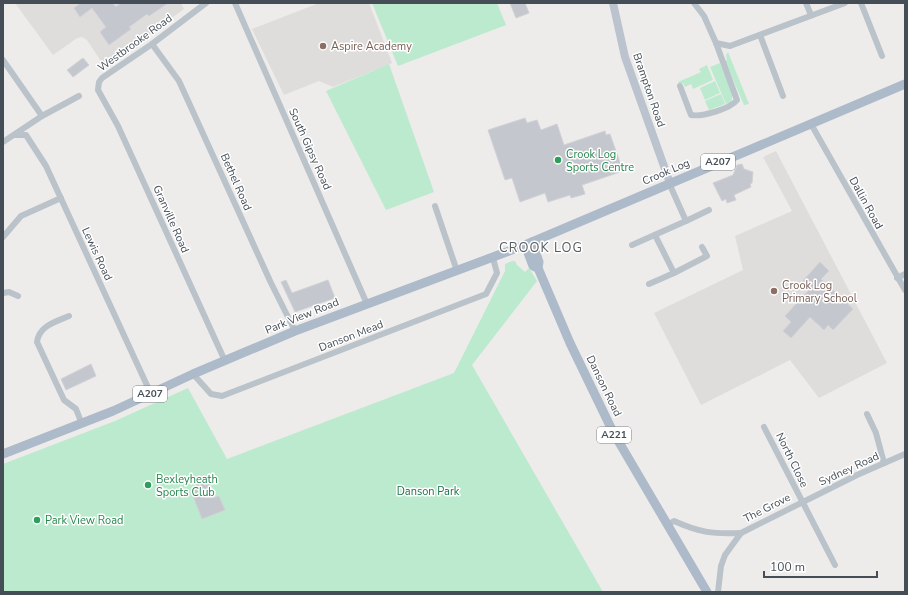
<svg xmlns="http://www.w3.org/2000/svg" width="908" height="595" viewBox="0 0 908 595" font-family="'Nunito Sans',sans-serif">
  <rect width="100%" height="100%" fill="#eeebeb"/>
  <g fill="#dfdcdc">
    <polygon points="15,3 181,3 184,9 105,67 87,40 82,37 77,38 53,55"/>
    <polygon points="319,3 369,3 392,63 333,87 319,81 284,95 252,29"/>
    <polygon points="776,151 887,363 819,398 790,360 701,405 654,313 743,270 735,236 792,211 763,157"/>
  </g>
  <g fill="#bceace">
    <polygon points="372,3 497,3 506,25 398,66"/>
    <polygon points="728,52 749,104 744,105 725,61 727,60 726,55"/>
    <polygon points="720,63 733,95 731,102 726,104 710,67"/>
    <polygon points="389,64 434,192 386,210 326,91"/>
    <polygon points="707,65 713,80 693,89 691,84 685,87 683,83 679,85 678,82 701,72 699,69"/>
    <polygon points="715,81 720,93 705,100 700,88"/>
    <polygon points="721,94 725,104 709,110 705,101"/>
    <polygon points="512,261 515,261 517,265 525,272 529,268 537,281 472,365 603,592 3,592 3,464 115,421 188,388 227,459 454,373 505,271 505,264"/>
  </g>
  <g fill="#c5c7ce" stroke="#d0d2d7">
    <polygon points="81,3 112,3 116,7 121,3 168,3 149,16 147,14 129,27 131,29 109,45 100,32 106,27 92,8 80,17 74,8"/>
    <polygon points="510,3 525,3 529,13 516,18"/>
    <polygon points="83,58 89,65 73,77 67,70"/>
    <polygon points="525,118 527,123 537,120 541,130 557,124 564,145 605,131 606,135 610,134 623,171 582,185 585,194 571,198 570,195 548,202 545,193 520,202 512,178 505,180 488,130"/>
    <polygon points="742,164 744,169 753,172 752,183 750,184 751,187 734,195 736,200 727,203 726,199 722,201 713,183 733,175 737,165"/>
    <polygon points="820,262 829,271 821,279 853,309 833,330 828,325 824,330 810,317 791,338 783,331 791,322 785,316 808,291 800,284"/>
    <polygon points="286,280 292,293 328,280 335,298 295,312 281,282"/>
    <polygon points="91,364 96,376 66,390 61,379"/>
    <polygon points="207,479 214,498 219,496 225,510 202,519 191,491 198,488 196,483"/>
  </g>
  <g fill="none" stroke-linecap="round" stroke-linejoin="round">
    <g stroke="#bac2ca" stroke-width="6">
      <polyline points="206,3 152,44 102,78 99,82 98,90 118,126 225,361"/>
      <polyline points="235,3 367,304"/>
      <polyline points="694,3 704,16 716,43 730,46 845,3"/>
      <polyline points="806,3 811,15"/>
      <polyline points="861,3 882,56"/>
      <polyline points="760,35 783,96"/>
      <polyline points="152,44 179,81 271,283 295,331"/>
      <polyline points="3,60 42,116"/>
      <path d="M680,86L691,115C702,117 730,109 737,100L716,43"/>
      <polyline points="811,124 905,290"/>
      <polyline points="15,135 26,135 46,166 151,394"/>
      <polyline points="3,142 42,116 79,96"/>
      <polyline points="435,206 457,271"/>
      <polyline points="686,221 709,210"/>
      <polyline points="655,235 674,273 707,256 702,247"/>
      <polyline points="3,237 21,216 61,198"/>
      <polyline points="632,245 686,221 669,183"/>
      <polyline points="897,278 905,274"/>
      <polyline points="649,284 674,273"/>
      <polyline points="3,293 9,292 18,296"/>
      <path d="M69,316C55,322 39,326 37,342L64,400L76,409L82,424"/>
      <polyline points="193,374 211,394 222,396 486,294 497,273 493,258"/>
      <polyline points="867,414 876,433 884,463"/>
      <polyline points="764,427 835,565"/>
      <path d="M667,525L674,521C701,533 712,534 741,533"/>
      <polyline points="718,592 721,566 725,555 741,533 857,475 905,454"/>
    </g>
    <polyline stroke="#bac3ce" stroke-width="8" points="613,3 625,57 670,183"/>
    <g stroke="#adbac9" stroke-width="9">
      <polyline points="532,242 539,262 538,268 570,343 613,432 707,592"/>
      <polyline points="525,245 533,266 538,268"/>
      <polyline points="3,454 113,411 193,374 295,331 525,245 905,84"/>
    </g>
  </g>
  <g fill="#8d6e63" stroke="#fff" stroke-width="1.5">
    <circle cx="323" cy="46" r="4"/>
    <circle cx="774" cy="291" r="4"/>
  </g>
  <g fill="#2e9e5b" stroke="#fff" stroke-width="1.5">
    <circle cx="558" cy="160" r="4"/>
    <circle cx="148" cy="485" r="4"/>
    <circle cx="37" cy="520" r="4"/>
  </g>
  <g text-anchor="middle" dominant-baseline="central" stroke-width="3" stroke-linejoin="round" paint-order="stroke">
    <g fill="#fff" stroke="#7d8389" stroke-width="1">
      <rect x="701" y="154" width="34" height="16" rx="3"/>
      <rect x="133" y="386" width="34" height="16" rx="3"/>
      <rect x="597" y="427" width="34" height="16" rx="3"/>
    </g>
    <g font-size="10" font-weight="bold" fill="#454e57">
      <text x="718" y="162">A207</text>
      <text x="150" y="394">A207</text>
      <text x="614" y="435">A221</text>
    </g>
    <g font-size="11" fill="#454e57" stroke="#fff">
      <text transform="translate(135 43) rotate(-36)">Westbrooke Road</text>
      <text transform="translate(649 90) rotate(71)">Brampton Road</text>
      <text transform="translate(310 149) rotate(66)">South Gipsy Road</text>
      <text transform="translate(666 172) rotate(-23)">Crook Log</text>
      <text transform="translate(236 182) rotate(66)">Bethel Road</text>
      <text transform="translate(866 203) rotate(61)">Dallin Road</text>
      <text transform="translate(171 219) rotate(66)">Granville Road</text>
      <text transform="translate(97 254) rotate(65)">Lewis Road</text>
      <text transform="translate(302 316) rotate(-22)">Park View Road</text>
      <text transform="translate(351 336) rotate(-21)">Danson Mead</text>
      <text transform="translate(604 386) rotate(64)">Danson Road</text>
      <text transform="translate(792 460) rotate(64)">North Close</text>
      <text transform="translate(849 469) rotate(-25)">Sydney Road</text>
      <text transform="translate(767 508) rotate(-27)">The Grove</text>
    </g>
    <g font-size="11" fill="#785e54" stroke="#fff" text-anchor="start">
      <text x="331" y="46">Aspire Academy</text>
      <text x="782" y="285">Crook Log<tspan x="782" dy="13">Primary School</tspan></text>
    </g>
    <g font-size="11" fill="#27864d" stroke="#fff" text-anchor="start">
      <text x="566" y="154">Crook Log<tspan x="566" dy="13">Sports Centre</tspan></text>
      <text x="156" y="479">Bexleyheath<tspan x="156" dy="13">Sports Club</tspan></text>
      <text x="45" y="520">Park View Road</text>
    </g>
    <g font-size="11" fill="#1d7149" stroke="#fff">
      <text x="428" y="491">Danson Park</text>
    </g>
    <g font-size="13" letter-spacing="1" fill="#595c60" stroke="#fff">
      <text x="541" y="248">CROOK LOG</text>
    </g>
  </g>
  <rect width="908" height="595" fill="none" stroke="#454e57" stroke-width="8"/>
  <path d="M764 571v6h113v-6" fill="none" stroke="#454e57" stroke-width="2"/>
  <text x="770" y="571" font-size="12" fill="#454e57" stroke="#ffffff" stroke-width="3" paint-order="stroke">100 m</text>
</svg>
